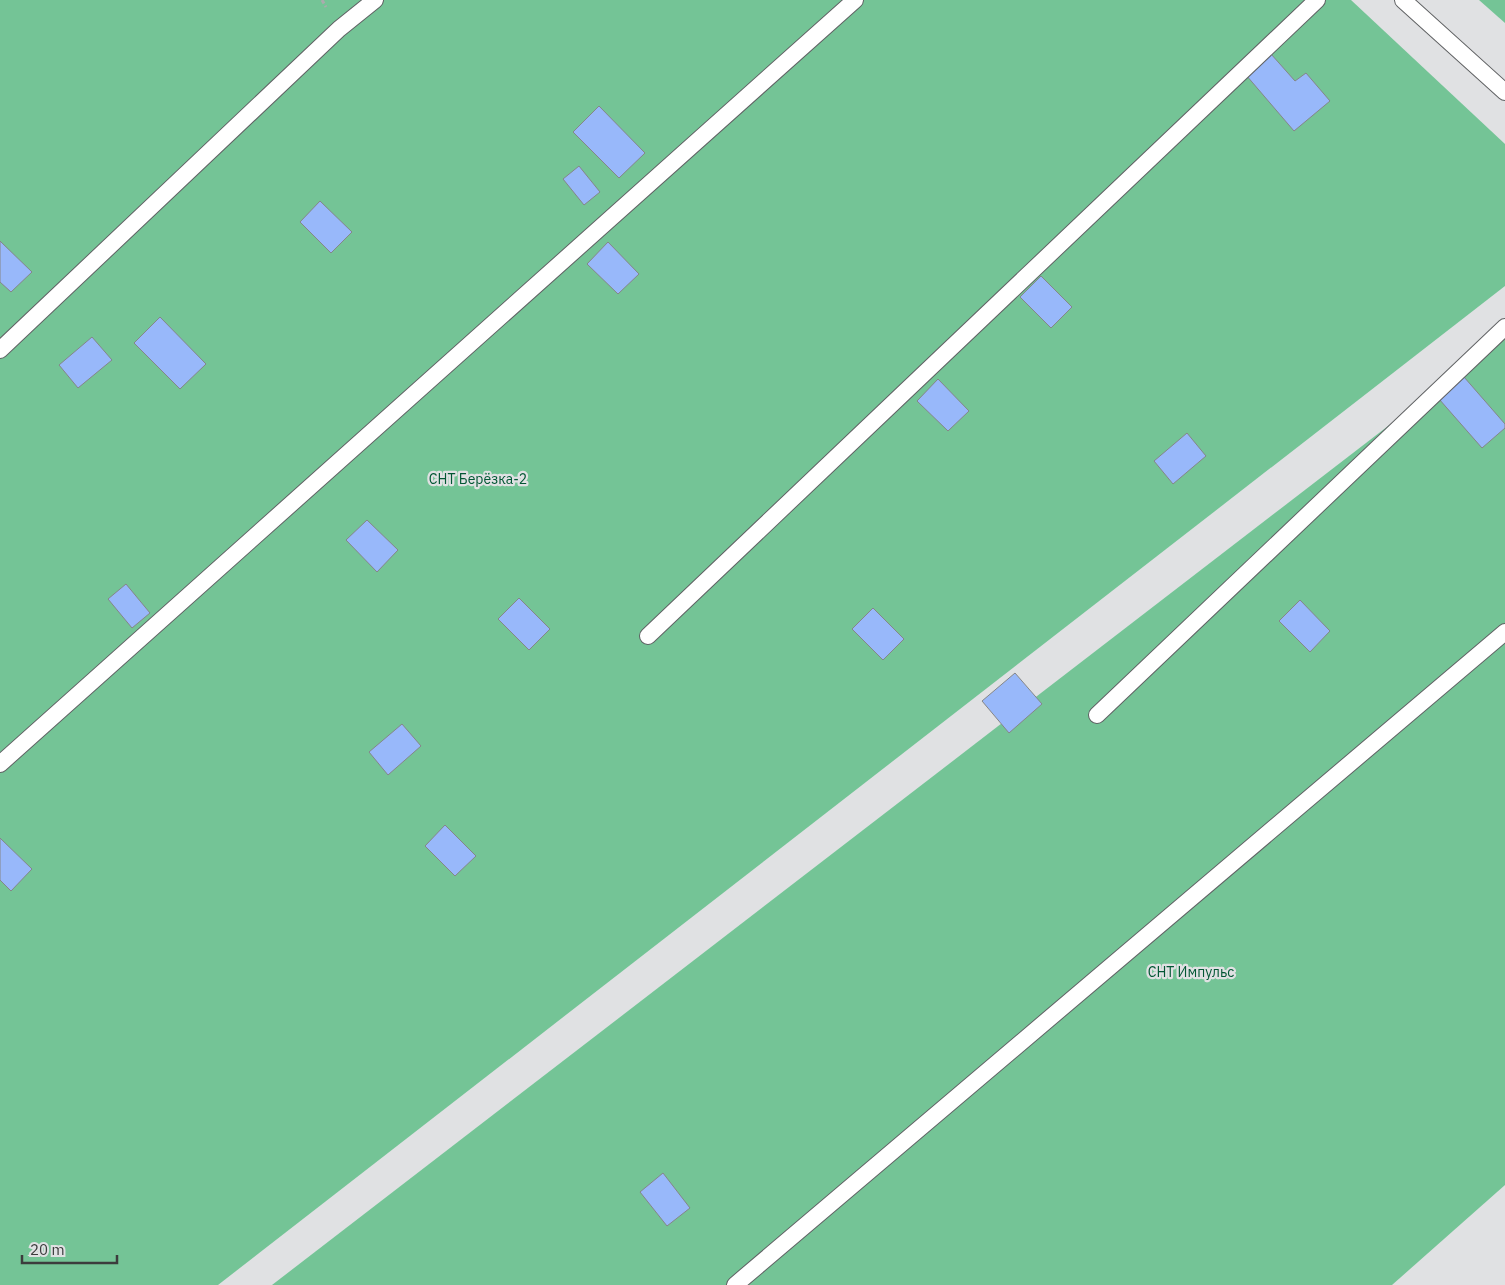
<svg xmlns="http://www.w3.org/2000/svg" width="1505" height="1285" viewBox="0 0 1505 1285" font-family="'IBM Plex Sans',sans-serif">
  <rect width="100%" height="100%" fill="#e0e1e3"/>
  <g fill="#74c496">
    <polygon points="0,0 1351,0 1505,144 1505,286 218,1285 0,1285"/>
    <polygon points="1479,0 1505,0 1505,23"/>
    <polygon points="1505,336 1505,1185 1392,1285 272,1285"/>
  </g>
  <g fill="#98b8fa" stroke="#858688">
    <polygon points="1271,54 1295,81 1306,73 1330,101 1294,131 1246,75"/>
    <polygon points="599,106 645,153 619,178 573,132"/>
    <polygon points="579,166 600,192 584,205 563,179"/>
    <polygon points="320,201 352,232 331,253 300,222"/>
    <polygon points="0,241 32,272 11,292 0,282"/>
    <polygon points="608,242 639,274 618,294 587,264"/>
    <polygon points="1041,276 1072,307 1051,328 1020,297"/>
    <polygon points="160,317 206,364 180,389 134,343"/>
    <polygon points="92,337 112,360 78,388 59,365"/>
    <polygon points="1464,377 1505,424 1505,428 1482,448 1439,399"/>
    <polygon points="938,379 969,411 948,431 917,401"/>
    <polygon points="1187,433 1206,456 1173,484 1154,461"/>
    <polygon points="367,520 398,550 377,572 346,540"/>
    <polygon points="126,584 150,613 132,628 108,599"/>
    <polygon points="519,598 550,629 529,650 498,619"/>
    <polygon points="1300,600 1330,631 1310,652 1279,621"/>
    <polygon points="873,608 904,639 883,660 852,629"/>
    <polygon points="1015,673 1042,704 1009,733 982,701"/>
    <polygon points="402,724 421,746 388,775 369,752"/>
    <polygon points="445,825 476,856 455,876 425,846"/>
    <polygon points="0,838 32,869 11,891 0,880"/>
    <polygon points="663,1173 690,1208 667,1226 640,1192"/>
  </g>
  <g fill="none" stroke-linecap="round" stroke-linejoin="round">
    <defs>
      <g id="lane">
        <polyline points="1403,0 1505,92"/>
        <polyline points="0,350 339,29 375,0"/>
        <polyline points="648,636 1317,0"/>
        <polyline points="1097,715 1505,327"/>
        <polyline points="0,764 855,0"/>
        <polyline points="735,1285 1505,632"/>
      </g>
    </defs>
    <use href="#lane" stroke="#606264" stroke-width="18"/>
    <polyline stroke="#aaabad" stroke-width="3" stroke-dasharray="4 2.5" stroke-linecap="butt" points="322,0 326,7"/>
    <use href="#lane" stroke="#fff" stroke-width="16"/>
  </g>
  <g text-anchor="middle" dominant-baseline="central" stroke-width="4.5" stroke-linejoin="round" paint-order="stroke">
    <g font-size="14" fill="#025734" stroke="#e0e1e3">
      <text x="478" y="479">СНТ Берёзка-2</text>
      <text x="1191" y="972">СНТ Импульс</text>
    </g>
  </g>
  <path d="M22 1255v8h95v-8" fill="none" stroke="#3c3c3d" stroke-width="2.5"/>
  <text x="30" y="1255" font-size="15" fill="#3c3c3d" stroke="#e0e1e3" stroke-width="4" paint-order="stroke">20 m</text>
</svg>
